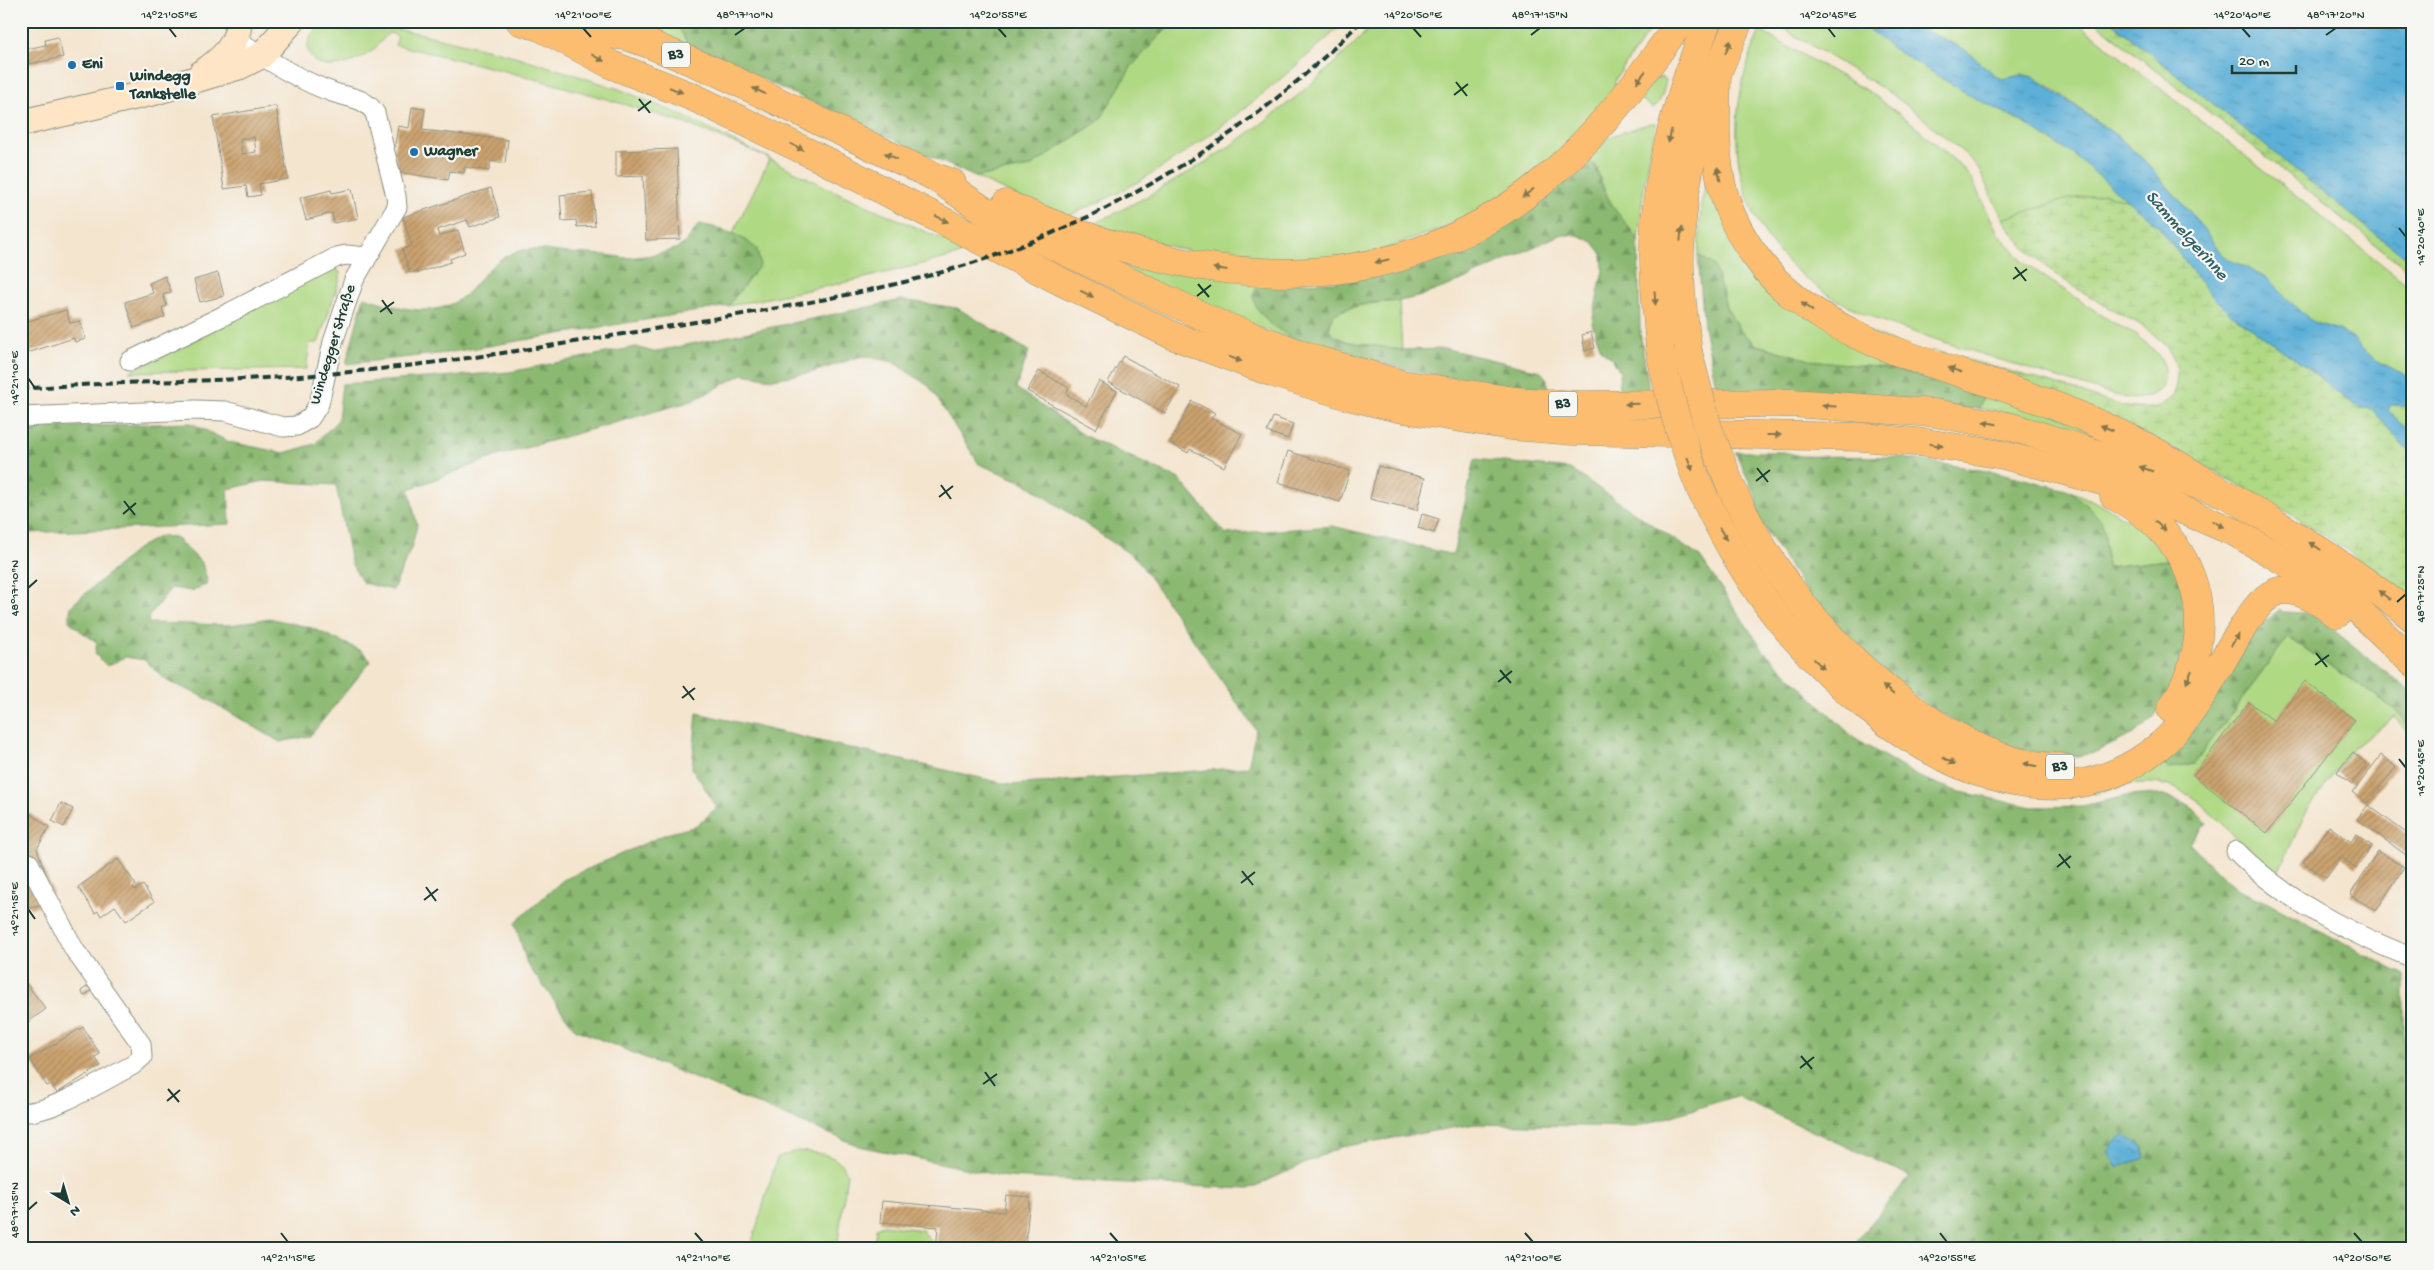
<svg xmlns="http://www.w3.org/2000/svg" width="2434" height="1270" viewBox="0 0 2434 1270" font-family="'Gochi Hand',sans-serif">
  <defs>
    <pattern id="forest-firs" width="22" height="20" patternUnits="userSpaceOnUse" patternTransform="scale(1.25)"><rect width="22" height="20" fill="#8cb972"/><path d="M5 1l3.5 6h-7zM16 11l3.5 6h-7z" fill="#72985e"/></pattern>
    <pattern id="wetland-marsh" width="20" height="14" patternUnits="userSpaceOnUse" patternTransform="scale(1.25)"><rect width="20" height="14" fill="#b0d984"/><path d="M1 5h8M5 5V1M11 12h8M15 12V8" fill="none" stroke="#97bb73"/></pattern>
    <pattern id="water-ripples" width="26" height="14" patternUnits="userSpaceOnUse" patternTransform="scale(1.25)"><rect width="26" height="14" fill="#5bafd7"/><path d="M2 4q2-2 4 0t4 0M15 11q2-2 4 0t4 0" fill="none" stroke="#4b90af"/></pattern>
    <pattern id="building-hatch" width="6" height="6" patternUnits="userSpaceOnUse" patternTransform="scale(1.25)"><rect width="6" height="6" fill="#cca370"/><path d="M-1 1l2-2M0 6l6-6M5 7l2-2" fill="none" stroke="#a5865d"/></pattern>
  </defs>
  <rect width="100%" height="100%" fill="#f6f6f2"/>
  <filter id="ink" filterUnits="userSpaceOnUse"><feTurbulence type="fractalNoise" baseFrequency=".02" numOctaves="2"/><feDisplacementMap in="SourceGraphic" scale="10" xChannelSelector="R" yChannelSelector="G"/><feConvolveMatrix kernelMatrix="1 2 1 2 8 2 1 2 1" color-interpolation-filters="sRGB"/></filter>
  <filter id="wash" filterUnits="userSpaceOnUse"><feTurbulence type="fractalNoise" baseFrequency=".0096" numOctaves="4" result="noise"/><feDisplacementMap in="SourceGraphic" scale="20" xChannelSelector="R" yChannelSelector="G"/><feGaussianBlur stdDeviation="1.12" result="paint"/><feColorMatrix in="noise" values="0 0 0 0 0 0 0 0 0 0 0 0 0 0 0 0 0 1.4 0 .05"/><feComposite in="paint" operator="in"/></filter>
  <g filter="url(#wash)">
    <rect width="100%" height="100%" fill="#f4e5cf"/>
    <g fill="#b0d984" stroke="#688b5c">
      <path d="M348,21L418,33L515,56L619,89L681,115L832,190L971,252L852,281L728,306L759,265L751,244L733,233L770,158C742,147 714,134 686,124C590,92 494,67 395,45L398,37L394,34L389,33C382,39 377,48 369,53C350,66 313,77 307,47C312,25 328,23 348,21Z"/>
      <polygon points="626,21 676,21 688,45"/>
      <path d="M1173,21H1234L1242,28L1250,21H1346C1276,85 1201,149 1116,194C1099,202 1081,210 1064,218L975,177L1030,167L1100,120L1131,67Z"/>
      <path d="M1376,21H1656L1616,78L1613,94L1548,164L1477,216L1362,257L1229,261L1089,226C1196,175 1296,109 1376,21Z"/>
      <polygon points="1771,21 1859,21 1944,80 2038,131 2075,156 2129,201 2105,194 2064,200 2003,219 1977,166 1964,153 1917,113 1887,91"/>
      <polygon points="1910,21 2075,21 2413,289 2413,379 2376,360 2363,350 2354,339 2339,330 2315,323 2306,317 2267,278 2223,256 2191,213 2142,158 2117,136 2052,88 2034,77 2022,75 2002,79 1995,75 1964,49 1920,28"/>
      <path d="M1760,31L1871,93L1909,121L1962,167L1972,180L1997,231L2024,263L2112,322L2134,333L2157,353L2164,365V379L2160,390L2149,396L2134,399L2114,395C2062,380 2011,363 1959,347C1912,331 1862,318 1820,289C1730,228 1718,125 1760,31Z"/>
      <path d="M1661,77L1666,81C1663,92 1662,102 1653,108L1638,97L1654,79Z"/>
      <path d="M1651,123H1655V127L1644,186L1638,239C1617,218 1604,194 1596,166L1581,164L1604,141L1614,135Z"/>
      <polygon points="1708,173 1775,290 2121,443 2047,422 2001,411 1979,409 1892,369 1810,360 1757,345 1740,331 1726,307 1722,290 1698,255 1701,205"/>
      <polygon points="1077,247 1258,283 1296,341 1222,314"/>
      <polygon points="333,267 340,272 340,279 318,343 310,343 306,369 129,372 179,348 325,270"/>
      <path d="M1399,301L1402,350C1383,347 1339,346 1329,329L1334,314C1355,304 1376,303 1399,301Z"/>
      <path d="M2070,491C2109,507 2144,524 2168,560L2107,567L2105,534Z"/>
      <path d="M2288,637L2393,708L2413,730V737L2394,717L2352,749L2305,814L2277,875C2265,864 2252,854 2240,842C2213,814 2186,780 2142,783C2126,784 2109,791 2093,794L2133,780L2161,762L2169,769L2194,764Z"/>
      <path d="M797,1151C818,1153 836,1152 847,1173L837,1249H750L777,1158Z"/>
      <polygon points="883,1225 922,1230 933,1244 932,1249 874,1249 876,1228"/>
    </g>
    <g fill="url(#forest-firs)" stroke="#567b53">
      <polygon points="676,21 1173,21 1131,67 1100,120 1030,167 975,177 688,45"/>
      <polygon points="1587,160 1596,166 1601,185 1613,207 1638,239 1640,332 1649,389 1641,395 1618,393 1620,372 1612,358 1601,350 1592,323 1603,270 1602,254 1593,242 1578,235 1559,235 1466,279 1418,297 1399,301 1369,303 1344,309 1334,314 1330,321 1329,329 1333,336 1344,341 1402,350 1447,349 1540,371 1547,379 1547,391 1415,372 1296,341 1270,324 1256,307 1253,296 1258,283 1334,282"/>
      <path d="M699,224C721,228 740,234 757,249L760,265L728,306L446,353L346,364L364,297C400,309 442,322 471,289C482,277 493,262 508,255C528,245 547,251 568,253C587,254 606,254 625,258C640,257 668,254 681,246C688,241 693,231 699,224Z"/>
      <polygon points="1698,255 1714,265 1726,307 1740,331 1757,345 1810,360 1892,369 1948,383 1983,395 1979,409 1718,395 1704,327"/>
      <polygon points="902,300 957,308 1029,351 1016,388 1085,436 1179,479 1226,534 1332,526 1453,555 1475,459 1570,469 1700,557 1763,650 1854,738 1917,776 1956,791 2032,807 2083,806 2126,796 2158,794 2183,803 2196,811 2207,823 2189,843 2225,879 2240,891 2266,902 2404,975 2404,1044 2413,1057 2413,1249 1850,1249 1910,1176 1736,1096 1637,1127 1475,1124 1341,1147 1249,1189 1006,1177 859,1146 575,1029 527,964 515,923 563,880 666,834 697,826 717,807 692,768 697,713 1011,785 1248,767 1256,730 1137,559 1025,483 979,464 929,386 893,362 862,356 813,372 772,379 743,374 692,401 497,456 409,489 417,525 412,546 393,590 363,583 351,563 336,485 264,481 228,489 230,524 27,533 31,486 21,485 21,432 58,427 191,423 229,442 284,453 315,444 338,420 342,384 510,372 636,347 653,352"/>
      <polygon points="1735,452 1784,452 1801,456 1897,457 1919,460 2005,474 2070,491 2088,506 2101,520 2105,534 2107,567 2168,560 2179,575 2190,625 2170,695 2153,718 2134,734 2091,754 2067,757 2006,747 1934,710 1867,658 1806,592 1758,518 1757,498"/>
      <polygon points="160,536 175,537 202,563 208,584 192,591 171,588 149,616 148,623 231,625 269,618 312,628 362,651 371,661 310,736 280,742 202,696 167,681 145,660 125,657 107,666 95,654 97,642 83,633 69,621 71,606 137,549"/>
      <path d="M2280,609L2283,612L2306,613L2318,618L2413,693V730L2393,708L2288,637L2194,764L2169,769L2161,762C2169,756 2178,749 2184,742C2218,699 2236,643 2280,609Z"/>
    </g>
    <g fill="url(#wetland-marsh)" stroke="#688b5c">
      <polygon points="2094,21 2110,21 2413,263 2413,274"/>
      <path d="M2105,194L2129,201L2160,228L2207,291L2227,311L2309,369L2347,400L2361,408L2372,409L2403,446L2413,453V601L2344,548L2283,509L2154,438L1931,350C1977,362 2023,375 2069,388C2095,396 2122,411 2151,408C2160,407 2167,401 2174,395C2176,382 2180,370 2173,358C2160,332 2132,320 2108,307C2068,284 2027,259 2003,219L2064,200Z"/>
      <polygon points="2391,405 2407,406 2413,409 2413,431 2397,420 2388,410"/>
    </g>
    <g fill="url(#water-ripples)" stroke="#3d7686">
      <polygon points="1859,21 1910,21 1920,28 1964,49 1995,75 2002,79 2022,75 2034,77 2117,136 2142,158 2191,213 2223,256 2267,278 2306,317 2315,323 2339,330 2354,339 2363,350 2376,360 2413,379 2413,409 2407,406 2391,405 2388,410 2397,420 2413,431 2413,453 2403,446 2372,409 2361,408 2347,400 2309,369 2227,311 2207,291 2160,228 2075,156 2018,119 1976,99 1892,48"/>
      <polygon points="2110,21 2413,21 2413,263 2379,237"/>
      <polygon points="2124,1135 2143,1147 2145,1158 2117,1168 2108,1152 2115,1142"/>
    </g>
    <g id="blocks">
      <g fill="url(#building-hatch)" fill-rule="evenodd">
        <polygon points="58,37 63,57 29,64 26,49 46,45 45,40"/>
        <path d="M276,106L288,179L259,184L261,195L248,197L246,186L224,189L213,117ZM254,137L256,152L242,154L240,139Z"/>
        <polygon points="412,107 425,109 422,130 508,140 505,163 491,161 489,171 465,167 464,173 450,171 448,180 398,172 394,151 398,126 409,128"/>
        <polygon points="677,149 680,239 646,240 643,176 616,177 616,151"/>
        <polygon points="491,188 500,217 470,227 467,220 437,230 439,236 458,230 465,253 450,259 451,262 417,273 417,271 410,273 402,249 412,246 403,217"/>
        <polygon points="352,189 358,218 334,223 332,213 306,220 300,198 331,190 332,193"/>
        <polygon points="592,192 595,226 577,227 576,220 562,221 560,195"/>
        <polygon points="218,273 224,296 200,302 194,280"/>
        <polygon points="165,276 171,292 163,295 167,306 162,308 165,317 134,328 125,302 153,293 149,283"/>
        <polygon points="66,310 70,323 80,321 86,339 75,342 74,338 21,355 21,323"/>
        <polygon points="1591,332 1595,348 1585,351 1582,335"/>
        <polygon points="1123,356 1180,387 1165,413 1108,382"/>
        <polygon points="1039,371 1069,388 1066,394 1086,406 1099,381 1117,391 1096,429 1027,391"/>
        <polygon points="1192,401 1215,413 1211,418 1242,434 1224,467 1190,449 1188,453 1170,443"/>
        <polygon points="1273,417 1293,424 1288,439 1267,432"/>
        <polygon points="1288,451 1350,471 1340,502 1278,482"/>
        <polygon points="1378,466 1425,478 1417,510 1370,499"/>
        <polygon points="1422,514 1439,519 1434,533 1418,528"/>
        <polygon points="2305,681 2355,720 2267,833 2193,775 2249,702 2274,721"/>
        <polygon points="2353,752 2367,764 2352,784 2337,772"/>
        <polygon points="2381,755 2396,767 2367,803 2353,792"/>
        <polygon points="61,803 73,809 64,827 52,821"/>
        <polygon points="2368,805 2413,838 2413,854 2410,858 2357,819"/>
        <polygon points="21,807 49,827 37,849 53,893 42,905 31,908 21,902"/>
        <polygon points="2329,826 2351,842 2356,834 2372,846 2356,868 2341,857 2326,878 2303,862"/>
        <polygon points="2378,851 2404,867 2376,911 2350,895"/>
        <polygon points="118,859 136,885 133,887 135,890 143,885 154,902 126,921 115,906 101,916 98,911 95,913 78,887"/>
        <polygon points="21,977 46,1009 21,1027"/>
        <polygon points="88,986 91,991 84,996 81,991"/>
        <polygon points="83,1027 100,1054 95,1057 101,1066 57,1093 51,1084 47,1086 30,1059"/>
        <polygon points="1006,1195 1030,1197 1025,1249 936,1249 938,1227 880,1222 882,1201 1004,1212"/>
      </g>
    </g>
  </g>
  <g filter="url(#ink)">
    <use href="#blocks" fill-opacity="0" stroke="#8a9182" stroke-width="1"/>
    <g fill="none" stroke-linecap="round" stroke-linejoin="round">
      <defs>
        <g id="street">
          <polyline points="130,361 231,312 337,257 346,255 366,257"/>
          <path d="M21,417L195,410L225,411L283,427L297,426L310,418L319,404L333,342L354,280L397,207L396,196L375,113C365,98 351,98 335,93C299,81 267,59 235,39"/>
          <path d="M2236,851C2286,901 2347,932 2413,958"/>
          <path d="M21,1112C47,1116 108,1078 133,1065L142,1057L141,1044L74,949L29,863"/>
        </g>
        <g id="secondary">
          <path d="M202,73C222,59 237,47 239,21"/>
          <polyline points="21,123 154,92 240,66 262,55 292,21"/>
        </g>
        <g id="primary">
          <polyline points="520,21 540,27 626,36 649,44 717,72 935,177 952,183"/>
          <polyline points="540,27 612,65 693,97 822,159 1064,283 1174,336 1273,373 1351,397 1397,408 1511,426 1573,431 1862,437 1927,443 2003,455 2136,490 2236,533 2315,579 2355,607 2413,663"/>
          <path d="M1717,74C1715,154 1711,205 1767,271C1826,340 1934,362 2017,392C2055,405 2092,420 2127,437C2162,453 2193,475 2226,494C2291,532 2355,570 2413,618"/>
          <polyline points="935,177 986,212 1022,231 1219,324 1317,360 1402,384 1515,401 1580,405 1791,403 1934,413 2012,427 2226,494"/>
          <path d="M1006,204C1181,283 1375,314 1537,186C1595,140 1638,81 1681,21"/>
          <path d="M1660,349C1657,314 1653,278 1654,243C1656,166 1681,93 1707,21"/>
          <path d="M1688,352C1684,319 1679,286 1680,253C1682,169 1705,98 1739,21"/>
          <path d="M1732,489C1776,586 1846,667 1936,724C1974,748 2015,767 2060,767"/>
          <path d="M1701,490C1725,541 1755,593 1793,636C1877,733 2035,847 2158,747C2194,719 2214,672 2238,635C2248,620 2258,601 2274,593C2294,583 2322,603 2337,614"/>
          <path d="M2114,496C2200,537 2224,631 2171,709"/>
        </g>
      </defs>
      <use href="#street" stroke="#8a9182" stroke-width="21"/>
      <use href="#secondary" stroke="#8a9182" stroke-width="28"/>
      <use href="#primary" stroke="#8a9182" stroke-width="29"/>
      <use href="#street" stroke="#fff" stroke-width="19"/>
      <use href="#secondary" stroke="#fee5c5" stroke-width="26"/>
      <use href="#primary" stroke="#fcbd6f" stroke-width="28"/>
      <path stroke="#1f3d34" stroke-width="4" stroke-dasharray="8 4" stroke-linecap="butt" d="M21,389C114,381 207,382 300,376C419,368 537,348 654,329C769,309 901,291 1010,250C1141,201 1264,122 1361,21"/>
      <defs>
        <g id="primary-bridge">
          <path d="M1660,349C1669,398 1682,444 1701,490"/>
          <polyline points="1688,352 1708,428 1732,489"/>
        </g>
      </defs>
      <use href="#primary-bridge" stroke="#8a9182" stroke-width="29" stroke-linecap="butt"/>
      <use href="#primary-bridge" stroke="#fcbd6f" stroke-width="28"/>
    </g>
    <defs><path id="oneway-solid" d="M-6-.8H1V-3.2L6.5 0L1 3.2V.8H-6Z" transform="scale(1.25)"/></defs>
    <g fill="#82774f">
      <use href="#oneway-solid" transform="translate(1728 47) rotate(-68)"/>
      <use href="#oneway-solid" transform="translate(598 58) rotate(28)"/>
      <use href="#oneway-solid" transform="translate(1641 77) rotate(128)"/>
      <use href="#oneway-solid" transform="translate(676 90) rotate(22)"/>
      <use href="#oneway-solid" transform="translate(759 91) rotate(-155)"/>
      <use href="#oneway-solid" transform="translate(1670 136) rotate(103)"/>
      <use href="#oneway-solid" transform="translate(797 147) rotate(26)"/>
      <use href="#oneway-solid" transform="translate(891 156) rotate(-154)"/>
      <use href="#oneway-solid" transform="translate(1719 174) rotate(-101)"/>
      <use href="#oneway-solid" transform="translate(1528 193) rotate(144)"/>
      <use href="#oneway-solid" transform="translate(942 219) rotate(27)"/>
      <use href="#oneway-solid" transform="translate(1681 234) rotate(-85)"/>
      <use href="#oneway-solid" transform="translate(1382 261) rotate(167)"/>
      <use href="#oneway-solid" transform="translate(1220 269) rotate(-173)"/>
      <use href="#oneway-solid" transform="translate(1087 294) rotate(26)"/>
      <use href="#oneway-solid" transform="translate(1655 298) rotate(86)"/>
      <use href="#oneway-solid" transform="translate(1807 307) rotate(-144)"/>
      <use href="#oneway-solid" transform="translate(1235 359) rotate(20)"/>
      <use href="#oneway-solid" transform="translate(1955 370) rotate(-161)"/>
      <use href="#oneway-solid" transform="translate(1632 404) rotate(179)"/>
      <use href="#oneway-solid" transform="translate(1829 406) rotate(-177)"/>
      <use href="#oneway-solid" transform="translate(1990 423) rotate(-170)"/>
      <use href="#oneway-solid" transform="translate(2107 428) rotate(-157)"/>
      <use href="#oneway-solid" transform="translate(1774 435)"/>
      <use href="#oneway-solid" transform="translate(1936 445) rotate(9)"/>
      <use href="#oneway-solid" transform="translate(1690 464) rotate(69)"/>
      <use href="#oneway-solid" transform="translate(2146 469) rotate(-161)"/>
      <use href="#oneway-solid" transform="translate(2218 524) rotate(26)"/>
      <use href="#oneway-solid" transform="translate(2160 526) rotate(45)"/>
      <use href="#oneway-solid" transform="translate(1723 534) rotate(59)"/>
      <use href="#oneway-solid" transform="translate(2315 546) rotate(-148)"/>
      <use href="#oneway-solid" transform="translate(2384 595) rotate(-143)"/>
      <use href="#oneway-solid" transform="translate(2235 640) rotate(-57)"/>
      <use href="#oneway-solid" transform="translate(1819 664) rotate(44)"/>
      <use href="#oneway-solid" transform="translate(2189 677) rotate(113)"/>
      <use href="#oneway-solid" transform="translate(1888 690) rotate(-142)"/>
      <use href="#oneway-solid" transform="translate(1949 761) rotate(29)"/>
      <use href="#oneway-solid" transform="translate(2030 765) rotate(-170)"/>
    </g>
  </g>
  <path fill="none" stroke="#1f3d34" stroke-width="2" d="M169,28L176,37M583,28L591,37M998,28L1006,37M1413,28L1421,37M1828,28L1835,37M2242,28L2250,37M735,35L745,28M1531,35L1540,28M2326,35L2336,28M1456,82L1467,96M1454,95L1468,84M639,99L650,113M638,111L651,101M2399,228L2406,237M2015,267L2026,281M2013,279L2027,269M1198,284L1209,297M1197,296L1211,285M382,300L392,314M380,312L394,302M28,378L35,388M1757,468L1768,482M1756,481L1770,470M941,485L951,499M939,497L953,486M124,501L135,515M123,514L136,503M28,588L37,580M2397,602L2406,594M2316,653L2327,667M2315,665L2329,655M1500,670L1511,683M1498,682L1512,671M683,686L694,700M682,698L695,688M2399,759L2406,768M2059,854L2070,868M2057,867L2071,856M1242,871L1253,885M1241,883L1255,872M426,887L436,901M424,900L438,889M28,909L35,919M1801,1056L1812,1069M1800,1068L1814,1057M985,1072L995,1086M983,1084L997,1074M168,1089L179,1102M167,1101L180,1090M28,1210L37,1202M281,1233L288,1242M695,1233L703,1242M1110,1233L1118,1242M1525,1233L1533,1242M1940,1233L1947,1242M2354,1233L2362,1242"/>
  <g fill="#1f6fb2" stroke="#f6f6f2" stroke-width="2">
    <circle cx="72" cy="65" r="5"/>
    <rect x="115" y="81" width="10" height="10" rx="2.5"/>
    <circle cx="414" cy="152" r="5"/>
  </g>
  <g text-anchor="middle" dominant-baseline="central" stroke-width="4.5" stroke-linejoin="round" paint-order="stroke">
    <g fill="#f6f6f2" stroke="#60746d" stroke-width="1">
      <rect x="662" y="42.5" width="28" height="25" rx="4"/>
      <rect x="1549" y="391.5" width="28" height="25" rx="4"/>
      <rect x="2046" y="754.5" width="28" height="25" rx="4"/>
    </g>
    <g font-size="15" font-weight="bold" fill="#1f3d34">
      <text x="676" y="55">B3</text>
      <text x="1563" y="404">B3</text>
      <text x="2060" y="767">B3</text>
    </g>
    <g font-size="16" font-weight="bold" fill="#1f3d34" stroke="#f6f6f2" text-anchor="start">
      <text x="82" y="65">Eni</text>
      <text x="130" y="77">Windegg<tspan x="130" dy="18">Tankstelle</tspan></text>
      <text x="424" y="152">Wagner</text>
    </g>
    <g font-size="16" fill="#1f3d34" stroke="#f6f6f2">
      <text transform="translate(334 345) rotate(-73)">Windegger Straße</text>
    </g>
    <g font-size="18" font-style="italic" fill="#315f65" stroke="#f6f6f2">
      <text transform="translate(2186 236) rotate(48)">Sammelgerinne</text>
    </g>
  </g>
  <rect width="2434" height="1270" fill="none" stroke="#f6f6f2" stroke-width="55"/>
  <g transform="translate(68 1202) rotate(142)" stroke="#f6f6f2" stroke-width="4" paint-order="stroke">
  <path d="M0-4L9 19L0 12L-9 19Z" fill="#1f3d34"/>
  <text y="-8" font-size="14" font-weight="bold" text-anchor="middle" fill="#1f3d34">N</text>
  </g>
  <path d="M2232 65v8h64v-8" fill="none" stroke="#1f3d34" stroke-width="2.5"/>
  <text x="2239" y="65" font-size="15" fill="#1f3d34" stroke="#f6f6f2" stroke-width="4" paint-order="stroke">20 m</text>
  <rect x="28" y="28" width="2378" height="1214" fill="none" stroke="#1f3d34" stroke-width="2"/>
  <g font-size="12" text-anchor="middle" fill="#1f3d34">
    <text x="169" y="18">14°21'05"E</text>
    <text x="583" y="18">14°21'00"E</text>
    <text x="745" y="18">48°17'10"N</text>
    <text x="998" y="18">14°20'55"E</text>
    <text x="1413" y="18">14°20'50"E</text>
    <text x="1540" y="18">48°17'15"N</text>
    <text x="1828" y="18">14°20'45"E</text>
    <text x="2242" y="18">14°20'40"E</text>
    <text x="2336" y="18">48°17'20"N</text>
    <text transform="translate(2420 237) rotate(-90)" y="4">14°20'40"E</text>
    <text transform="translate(14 378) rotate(-90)" y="4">14°21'10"E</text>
    <text transform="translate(14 588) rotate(-90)" y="4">48°17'10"N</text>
    <text transform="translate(2420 594) rotate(-90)" y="4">48°17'25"N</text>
    <text transform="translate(2420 768) rotate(-90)" y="4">14°20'45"E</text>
    <text transform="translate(14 909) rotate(-90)" y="4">14°21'15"E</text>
    <text transform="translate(14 1210) rotate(-90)" y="4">48°17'15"N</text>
    <text x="288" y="1261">14°21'15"E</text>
    <text x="703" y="1261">14°21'10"E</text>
    <text x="1118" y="1261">14°21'05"E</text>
    <text x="1533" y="1261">14°21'00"E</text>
    <text x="1947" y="1261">14°20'55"E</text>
    <text x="2362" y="1261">14°20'50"E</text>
  </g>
</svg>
